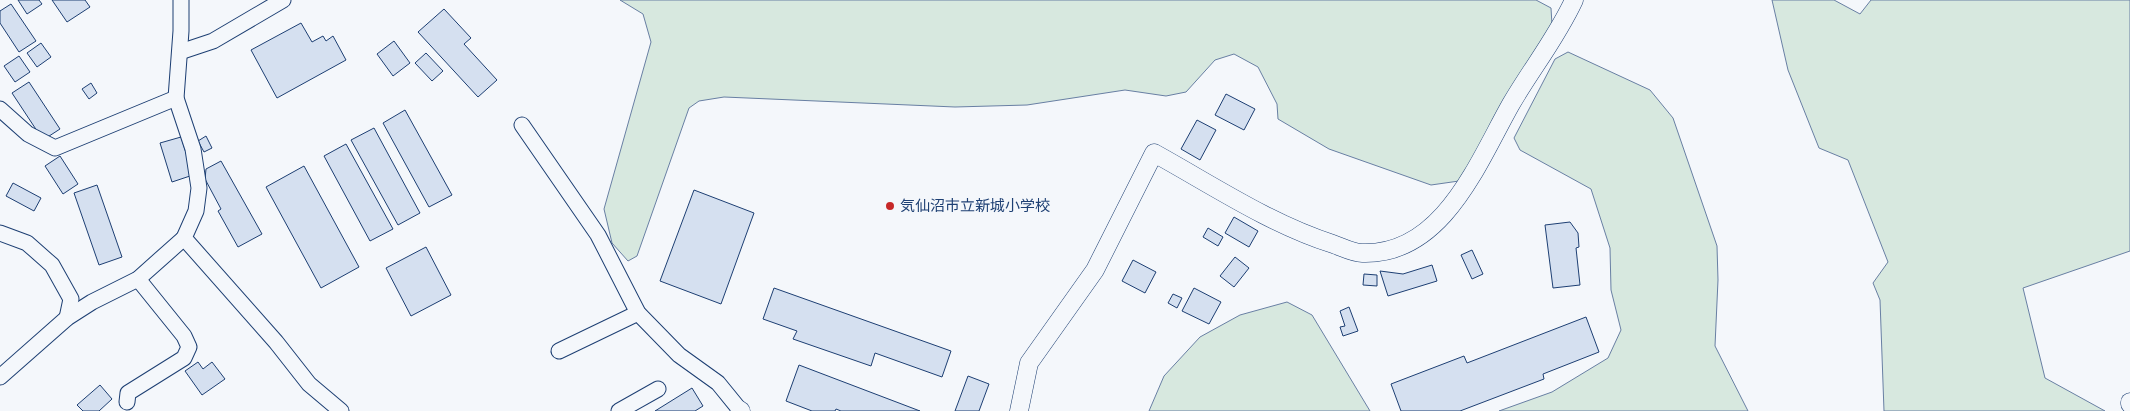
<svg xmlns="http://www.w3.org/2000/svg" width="2130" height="411" viewBox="0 0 2130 411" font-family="'Nunito Sans','Noto Sans JP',sans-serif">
  <rect width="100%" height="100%" fill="#f4f7fb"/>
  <g fill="#d7e8df" stroke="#687fa3">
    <polygon points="620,0 1536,0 1551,8 1552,25 1459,181 1431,185 1329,149 1278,119 1277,104 1258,67 1234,54 1215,60 1186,92 1166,96 1125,90 1027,105 955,107 724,97 699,101 689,108 637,256 628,261 612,243 604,209 651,42 643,14"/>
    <polygon points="1772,0 1834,0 1860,14 1871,0 2130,0 2130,251 2023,288 2045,378 2105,411 1884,411 1880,300 1873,283 1888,262 1848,160 1819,148 1788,70"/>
    <polygon points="1568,52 1650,90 1673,118 1717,246 1718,280 1715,346 1748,411 1499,411 1552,392 1608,358 1621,330 1611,290 1610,248 1591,189 1520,150 1514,138 1555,59"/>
    <polygon points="1287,302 1312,315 1370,411 1149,411 1164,376 1200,337 1240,315"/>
  </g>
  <g fill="#d5e0f0" stroke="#1d3f73">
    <polygon points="18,0 39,0 42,4 27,14"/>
    <polygon points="52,0 85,0 90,7 67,22"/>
    <polygon points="11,4 36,41 19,52 0,23 0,11"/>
    <polygon points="444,9 471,38 464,44 497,80 478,97 418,32"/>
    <polygon points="301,23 312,42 323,36 326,41 333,36 346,60 277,98 251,50"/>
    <polygon points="394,41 410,63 393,76 377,54"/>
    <polygon points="41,43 51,57 37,67 27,53"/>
    <polygon points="426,53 443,71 432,81 415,63"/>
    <polygon points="19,56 30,72 15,82 4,66"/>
    <polygon points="29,82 60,129 43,140 12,93"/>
    <polygon points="91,83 97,93 89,99 82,89"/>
    <polygon points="1226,94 1255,109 1244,130 1215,115"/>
    <polygon points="405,110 452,195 429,207 383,123"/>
    <polygon points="1197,120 1216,130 1200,160 1181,149"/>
    <polygon points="374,128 420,213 398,225 351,140"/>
    <polygon points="206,136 212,148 204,152 198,141"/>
    <polygon points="181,137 193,175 172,182 160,143"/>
    <polygon points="346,144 393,229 370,241 324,156"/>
    <polygon points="60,156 78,184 63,194 45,166"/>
    <polygon points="221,161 262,234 238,247 218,211 221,209 205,179 206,169"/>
    <polygon points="304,166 359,267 321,288 266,187"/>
    <polygon points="13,183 41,198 34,211 6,196"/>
    <polygon points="97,185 122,257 99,265 74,193"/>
    <polygon points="694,190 754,213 721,304 660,281"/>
    <polygon points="1234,217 1258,231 1249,247 1225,233"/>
    <polygon points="1570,222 1578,233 1579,247 1576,248 1580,285 1553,288 1545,225"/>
    <polygon points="1208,228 1223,237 1218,246 1203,237"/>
    <polygon points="426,247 451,295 411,316 386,268"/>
    <polygon points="1472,250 1483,274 1472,279 1461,255"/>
    <polygon points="1235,257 1249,268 1234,287 1220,276"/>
    <polygon points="1133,260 1156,272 1145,293 1122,281"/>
    <polygon points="1432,265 1437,281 1388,296 1380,271 1403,274"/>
    <polygon points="1364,274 1377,275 1377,286 1363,285"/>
    <polygon points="774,288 951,351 942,377 875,353 871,366 793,339 797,331 763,319"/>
    <polygon points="1194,288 1221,302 1209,324 1182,311"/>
    <polygon points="1173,294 1182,298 1177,308 1168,303"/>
    <polygon points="1349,307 1358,331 1343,336 1340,327 1345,326 1340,311"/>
    <polygon points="1586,317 1599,352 1543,374 1544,379 1460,411 1401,411 1391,384 1464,356 1467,363"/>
    <polygon points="198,362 203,369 212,362 225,379 202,395 185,371"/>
    <polygon points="799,365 920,411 841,411 836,409 835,411 812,411 786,401"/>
    <polygon points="968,376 989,384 979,411 955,411"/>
    <polygon points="100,385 112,399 99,411 83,411 77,405"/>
    <polygon points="692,388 703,406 695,411 655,411"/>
  </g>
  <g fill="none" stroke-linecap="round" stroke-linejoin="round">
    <defs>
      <g id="minor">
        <polyline points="181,0 181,31 176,98 193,149 199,188 196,211 184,238 276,342 309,384 341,411"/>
        <polyline points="180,52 213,41 283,0"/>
        <polyline points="0,109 28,134 55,148 176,98"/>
        <polyline points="522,125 598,235 638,313 679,355 718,383 740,410 738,411"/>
        <polyline points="0,233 27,243 52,265 71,299 67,318"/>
        <polyline points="559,351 638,313"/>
        <polyline points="0,377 67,318 92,302 138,279 184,238"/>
        <polyline points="127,402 128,393 184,358 189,347 184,336 138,279"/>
        <polyline points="619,411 658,389"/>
      </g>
      <g id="tertiary">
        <polyline points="2130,402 2130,404"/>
        <polyline points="740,410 741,411"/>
        <path d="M1019,411L1029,363L1095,270L1154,153C1212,185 1270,224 1333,244C1342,247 1353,253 1362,253C1443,256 1478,162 1511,104C1532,68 1557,37 1574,0"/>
      </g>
    </defs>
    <use href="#minor" stroke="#1d3f73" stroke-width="17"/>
    <use href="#tertiary" stroke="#1d3f73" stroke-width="19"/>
    <use href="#minor" stroke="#f4f7fb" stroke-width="15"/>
    <use href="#tertiary" stroke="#f4f7fb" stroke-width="18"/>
  </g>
  <circle fill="#c62828" stroke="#f4f7fb" stroke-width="2" cx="890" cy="206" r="5"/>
  <g text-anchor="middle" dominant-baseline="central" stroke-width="4" stroke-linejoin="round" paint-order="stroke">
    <g font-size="15" fill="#1d3f73" stroke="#f4f7fb" text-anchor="start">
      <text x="900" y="206">気仙沼市立新城小学校</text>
    </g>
  </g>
</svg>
